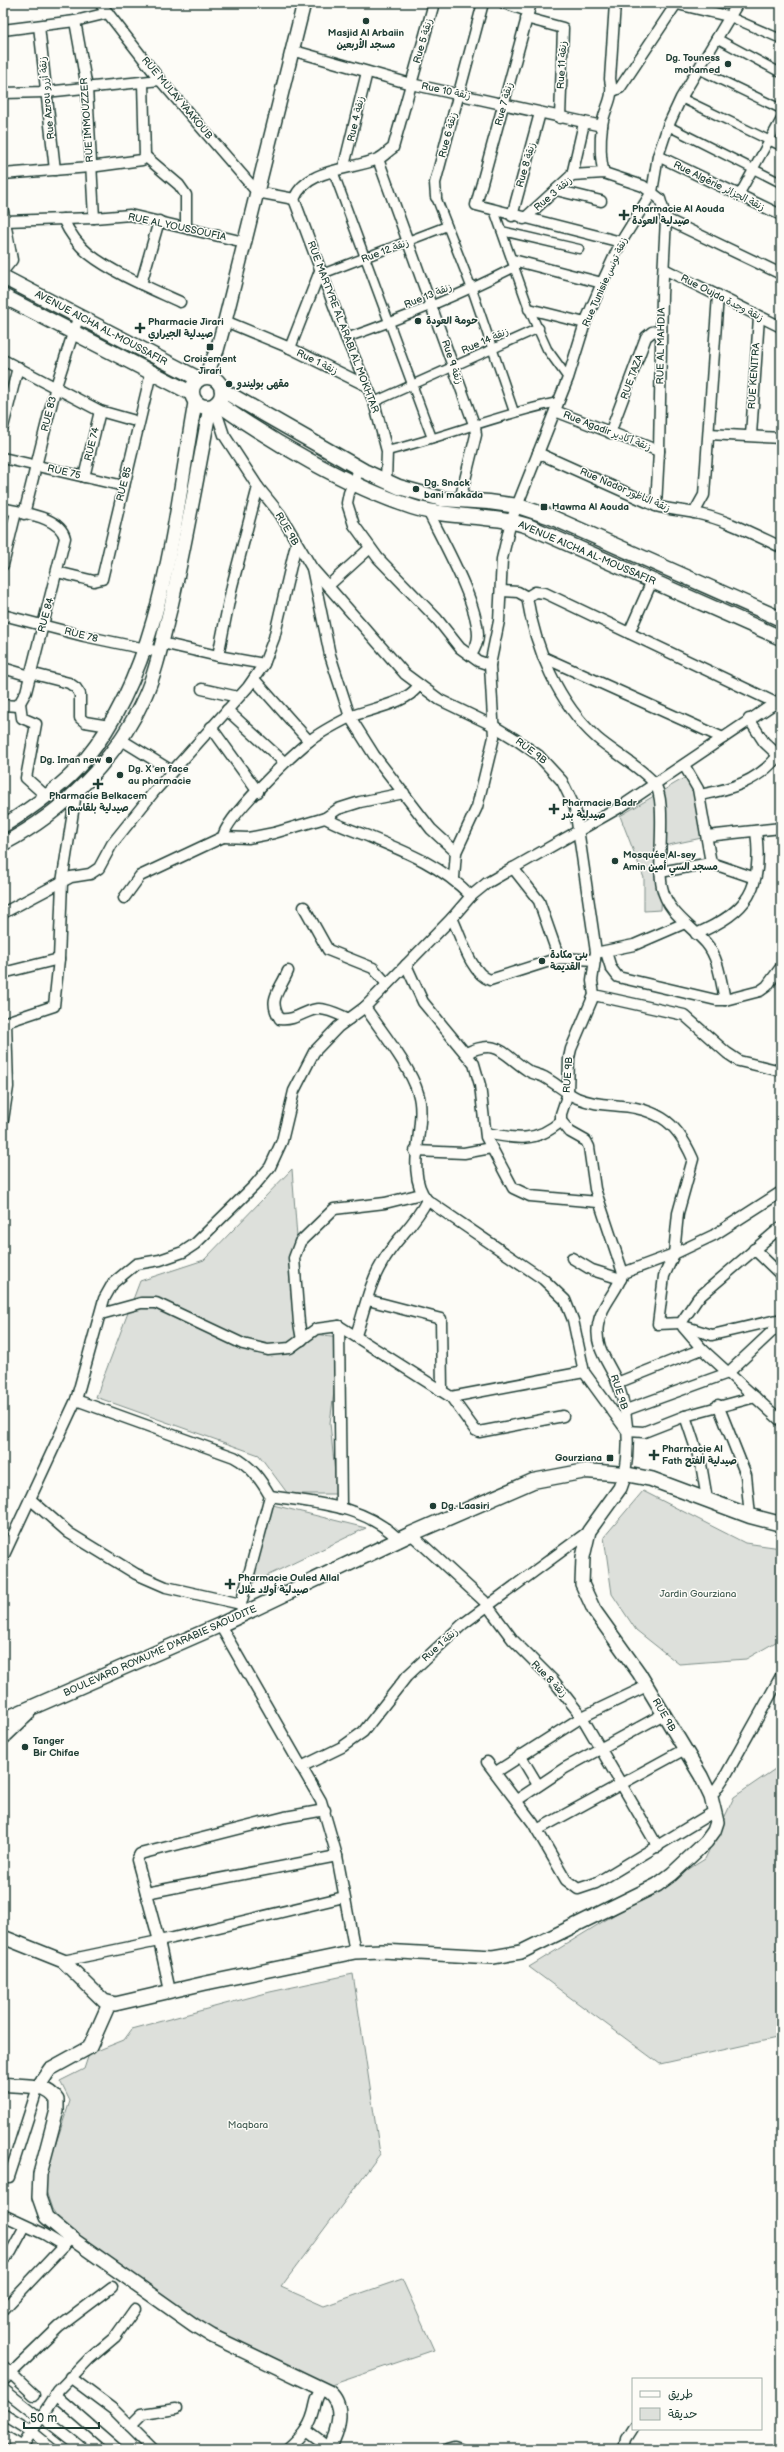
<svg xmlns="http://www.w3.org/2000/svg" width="784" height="2452" viewBox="0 0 784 2452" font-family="'Balsamiq Sans','Playpen Sans Arabic',sans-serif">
  <rect width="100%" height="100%" fill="#fdfcf7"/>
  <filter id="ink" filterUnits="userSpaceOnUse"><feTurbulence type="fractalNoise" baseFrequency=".025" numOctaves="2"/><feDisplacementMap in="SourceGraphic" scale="8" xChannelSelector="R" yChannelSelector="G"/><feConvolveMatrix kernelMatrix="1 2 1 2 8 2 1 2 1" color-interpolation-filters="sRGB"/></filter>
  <g filter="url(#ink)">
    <g fill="#dde0db" stroke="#7e8e88">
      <polygon points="691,774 711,836 664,846 661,910 644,911 644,878 620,816"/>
      <polygon points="292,1169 304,1333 341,1337 330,1423 337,1494 288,1494 259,1455 96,1397 140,1281 204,1260"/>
      <polygon points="643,1491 745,1543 781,1548 781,1639 746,1659 679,1664 636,1630 612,1594 604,1537"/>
      <polygon points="273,1505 366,1528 250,1584"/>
      <polygon points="781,1765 781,2037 660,2064 529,1967 705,1859 734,1797"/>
      <polygon points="353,1974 380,2154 281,2287 324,2306 402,2279 434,2350 331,2385 209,2329 66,2229 52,2209 43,2182 70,2101 60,2081 84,2069 89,2054 124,2040 132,2029 270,1992"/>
    </g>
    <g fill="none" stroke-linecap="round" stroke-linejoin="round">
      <defs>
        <g id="pedestrian">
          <polyline points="728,16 781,39"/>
          <polyline points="716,38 781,73"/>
          <polyline points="698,69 781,109"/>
          <polyline points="681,98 781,146"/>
          <polyline points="668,126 781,183"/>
          <polyline points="333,171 432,438"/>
          <polyline points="739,195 781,119"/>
          <polyline points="436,197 472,289 514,412"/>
          <polyline points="494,210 529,309 547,349 568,378"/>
          <polyline points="502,231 579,249"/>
          <polyline points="322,274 447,226"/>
          <path d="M346,338C404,318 460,295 515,267"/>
          <polyline points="374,402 539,328"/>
          <path d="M387,451C445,437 500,414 558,402"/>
        </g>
        <g id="minor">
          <path d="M100,3L160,80L257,192L294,199C307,168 351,170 378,159C383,157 388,151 393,148L434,3"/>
          <polyline points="504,3 528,11"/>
          <polyline points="531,3 476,205 621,242"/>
          <polyline points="673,3 728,16"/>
          <polyline points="526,18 563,28 560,118"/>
          <polyline points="75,21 87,88 94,218"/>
          <polyline points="39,26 55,170"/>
          <polyline points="3,30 75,21 108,13"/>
          <polyline points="291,50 411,84 602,126"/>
          <polyline points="613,91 620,88 676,4"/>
          <polyline points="3,93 46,92 160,80"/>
          <polyline points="145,156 179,185 186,195 186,227"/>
          <polyline points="658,156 781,215"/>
          <polyline points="378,159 475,427 476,435 460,500"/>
          <polyline points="344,166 367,72"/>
          <path d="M604,173C600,160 600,140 602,126C604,107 615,100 610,79L615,3"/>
          <polyline points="3,174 90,167 142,160 145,156 143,83"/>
          <polyline points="572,175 584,123"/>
          <polyline points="556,190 601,201"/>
          <polyline points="436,197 435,183 483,3"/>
          <polyline points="294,199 346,338 374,402 387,451 386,481"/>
          <polyline points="3,211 12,260 3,271"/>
          <polyline points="512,216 540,113"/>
          <path d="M63,219C69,232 78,245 89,254C113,273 152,289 180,302"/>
          <polyline points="524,219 572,175 604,173 643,186 660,199 666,219 662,295 659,451 656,506"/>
          <polyline points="666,219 781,274"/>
          <polyline points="6,221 94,218 130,215 244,242"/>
          <polyline points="513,260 602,283"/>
          <polyline points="664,269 781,327"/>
          <polyline points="141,284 159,221"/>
          <polyline points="529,309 585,323"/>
          <polyline points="225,321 290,348 365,385"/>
          <polyline points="290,348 320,271"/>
          <polyline points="3,360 100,411 132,420"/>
          <path d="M214,405L224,435L258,487L280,514L312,568L405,674L440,700L492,725L515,739L538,755L562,781L575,808L596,952L592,981L594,995L571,1049L569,1058L568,1093L561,1114V1121L570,1132L586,1141L589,1147L595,1189L623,1273C617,1292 601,1305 598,1325C594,1348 610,1364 618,1384C628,1413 630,1444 625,1474"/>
          <polyline points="555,411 659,451"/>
          <polyline points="3,427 18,367"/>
          <polyline points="610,433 646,337 652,332 661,330"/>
          <polyline points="709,434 781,438"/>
          <polyline points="751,435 759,317"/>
          <path d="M538,453L656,506C670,510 682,510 695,513C725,519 753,534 781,547"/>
          <polyline points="3,458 124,486"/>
          <polyline points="360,468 349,493 347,503 354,525 378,558 437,619 460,648 478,661 490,665"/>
          <polyline points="84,477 100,411"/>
          <path d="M3,508C21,513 60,516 65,538L26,692L18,706L3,705"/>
          <path d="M428,511C443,542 477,601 478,635C478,643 475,649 471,655"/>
          <polyline points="694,513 704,495 718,295"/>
          <polyline points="24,514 56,386 79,315"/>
          <polyline points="3,565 16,512"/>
          <polyline points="312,568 330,655 350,717 374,755 431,829 456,852"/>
          <polyline points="57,572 94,581 102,579 151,373"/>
          <polyline points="328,586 370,548"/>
          <path d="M502,591L518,592L527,597C535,648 558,703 597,738C613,752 642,768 654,783C668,799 656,863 662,887C667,912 690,925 706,943C719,958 721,982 725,1000"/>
          <polyline points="527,597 535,592 545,593 780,705"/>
          <polyline points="3,615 84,636 160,652"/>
          <polyline points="629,633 652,581"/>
          <polyline points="162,643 218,656 264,664"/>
          <polyline points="218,656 232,586 258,487"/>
          <polyline points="543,657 723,738"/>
          <polyline points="3,668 30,676"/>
          <polyline points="30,673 69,683 76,688 80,694 80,718 85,722 109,726"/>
          <polyline points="254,679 309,741"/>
          <polyline points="202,689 238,697"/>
          <polyline points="20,703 22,718 36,724 26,778 46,796"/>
          <polyline points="227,710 284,762"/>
          <polyline points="749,719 764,742 781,758"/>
          <polyline points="211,727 258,792"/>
          <polyline points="120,739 172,771"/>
          <polyline points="684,765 698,789 711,863"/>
          <path d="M700,795C731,789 757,782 778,756"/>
          <path d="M325,818C337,825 351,830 365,835C404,851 441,865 471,896"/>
          <polyline points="707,836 781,828"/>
          <polyline points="223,837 248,838 274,833 325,818 338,809 360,802 404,793"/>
          <polyline points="513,868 539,901 559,958"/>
          <polyline points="660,872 711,863 755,878"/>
          <polyline points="454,878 456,852 477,807 494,737 490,665 499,621 502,559 511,521 568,378 585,323 602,283 621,242 652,192 658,156 668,126 681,98 738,3"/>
          <path d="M124,898L140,876L223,837C226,817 290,757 308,742C319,733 336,724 350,717C368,709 407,704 418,686"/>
          <polyline points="304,907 328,950 373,968 387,984"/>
          <polyline points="3,913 71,877 90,874 99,868 112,844 153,793 248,687 264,664 274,638 296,544"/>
          <path d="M452,918C461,936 470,973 490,980L559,958L595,960"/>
          <path d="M696,934C749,911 763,889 756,831"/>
          <polyline points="600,952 634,945 685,923"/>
          <polyline points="606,952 611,968 618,977 716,1000 725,1000 760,991 767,986 781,967"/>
          <polyline points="406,965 423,1002 474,1064 480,1085 486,1137 513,1188 530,1196 598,1202"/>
          <path d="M288,971C280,991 267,999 280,1019C297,1021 306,1009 319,1009C329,1009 340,1015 349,1019"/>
          <polyline points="3,973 59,959"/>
          <polyline points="594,995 684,1015 727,1053 739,1061 781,1071"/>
          <path d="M365,1007C381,1031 410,1066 418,1093C428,1124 403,1171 427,1200L543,1279L565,1300L573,1320L584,1372L627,1431L644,1432L685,1416L755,1397"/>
          <polyline points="3,1023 54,1006 59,959 62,882 76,793"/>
          <path d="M466,1053C499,1038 502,1054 527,1070C532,1074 538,1074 544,1077C555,1083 565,1092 577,1098C606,1110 631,1100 662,1118C677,1127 686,1143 693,1159L678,1213L674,1254L664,1276L658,1324L681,1323L698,1298L781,1227"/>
          <polyline points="3,1120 8,1087 6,1022"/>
          <path d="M486,1133C515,1139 537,1143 561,1121"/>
          <polyline points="415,1151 464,1153 491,1148"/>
          <polyline points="754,1249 781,1275"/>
          <polyline points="572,1258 592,1270 621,1279"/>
          <polyline points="623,1273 674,1254 714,1235 781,1192"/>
          <polyline points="368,1300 441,1319 442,1391"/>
          <polyline points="101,1314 141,1303 156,1303 243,1344 268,1350 290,1348 316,1329 339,1326 451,1397 584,1372"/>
          <polyline points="339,1326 341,1508"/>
          <polyline points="683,1326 712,1335 781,1319"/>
          <polyline points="683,1327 702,1349 781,1421"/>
          <path d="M356,1335C364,1312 369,1284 382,1263C395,1239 415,1225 427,1200"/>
          <polyline points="302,1340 299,1323 294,1258 300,1242 334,1209 385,1203 421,1194"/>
          <polyline points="617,1383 702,1349"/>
          <polyline points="451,1397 475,1430 479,1432 563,1416"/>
          <path d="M76,1400L234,1457C251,1466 261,1480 270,1496L241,1604L243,1615"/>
          <polyline points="718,1405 746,1475 750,1516"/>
          <polyline points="626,1410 728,1373 781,1323"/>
          <polyline points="685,1416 701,1464 707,1499"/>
          <path d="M270,1496C315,1503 366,1505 399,1540"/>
          <polyline points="30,1499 69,1533 136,1574 166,1587 241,1604"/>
          <polyline points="411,1534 484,1601 513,1640 553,1680 582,1717 658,1847"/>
          <polyline points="3,1557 76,1400 104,1299 113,1283 136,1264 160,1260 183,1252 195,1244 254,1186 270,1167 282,1141 294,1091 314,1052 338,1027 365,1007 452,918 471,896 487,883 622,806 781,699"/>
          <polyline points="220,1625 321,1801 337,1856 355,1952"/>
          <polyline points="520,1755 538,1785"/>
          <polyline points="487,1762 533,1823 566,1880 578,1889 596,1883 715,1811"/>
          <polyline points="301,1767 342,1747 363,1732 407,1676 463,1624 589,1531"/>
          <polyline points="496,1772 582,1717 647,1686"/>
          <polyline points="711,1797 727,1773 781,1676"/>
          <polyline points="517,1800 565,1768 662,1715"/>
          <polyline points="537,1830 685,1749"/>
          <polyline points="146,1893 337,1856"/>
          <polyline points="63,1961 173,1938 344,1897"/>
          <polyline points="170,1991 159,1941 137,1860 140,1854 285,1817 325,1810"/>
          <polyline points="3,2177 9,2177 38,2087"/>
          <polyline points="3,2215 44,2234 64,2246"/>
          <polyline points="3,2260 11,2252 25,2226"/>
          <polyline points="3,2310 71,2238"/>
          <polyline points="3,2366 34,2395"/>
          <polyline points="70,2377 114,2410 153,2449"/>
          <polyline points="3,2381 59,2327 112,2287"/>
          <polyline points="3,2389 40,2418"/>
          <polyline points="55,2395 117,2449"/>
          <polyline points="3,2414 32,2432 53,2449"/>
          <polyline points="41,2416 83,2449"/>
          <polyline points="130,2426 142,2414 176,2409"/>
          <polyline points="306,2430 330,2448"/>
          <polyline points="3,2435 26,2449"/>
          <polyline points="22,2447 58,2391 89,2359 115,2337 135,2309"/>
          <path d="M288,2449C299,2439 309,2429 313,2414C316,2405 315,2399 321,2391L326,2390"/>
          <polyline points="447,2449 454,2447 460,2449"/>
          <polyline points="624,2449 626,2439 633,2428"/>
        </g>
        <g id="tertiary">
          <polyline points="205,377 217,350 225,321 304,3"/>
          <path d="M3,826C32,808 63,786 85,760C163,665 174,520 195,403"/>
          <path d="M3,844C65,811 116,760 145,696C158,667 163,636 171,606C186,540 198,473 210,407"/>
          <polyline points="3,1937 63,1961 104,2001 115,2004 206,1983 355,1952 382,1951 493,1957 521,1952 657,1885 672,1874 706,1842 714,1831 717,1822 711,1797 701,1776 639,1673 594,1610 582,1584 583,1557 589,1531 620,1488 625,1474"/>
          <path d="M3,2084C21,2087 46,2082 57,2100V2110L40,2174L39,2197L46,2217L71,2238L194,2325L212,2336L329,2392C346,2406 338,2433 329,2449"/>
          <polyline points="38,2087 50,2069 90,2047 109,2004"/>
        </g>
        <g id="secondary">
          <polyline points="3,277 199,379"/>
          <polyline points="3,296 191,393"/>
          <circle cx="207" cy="392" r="15"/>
          <polyline points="222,390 364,471 399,487 442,499 489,502 518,506 551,517 781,619"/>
          <path d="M217,403C272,442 348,486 412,507C450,519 491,514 528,526L781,638"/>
          <polyline points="3,1720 220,1625 411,1534 533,1481 586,1471 625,1474 651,1479 750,1516 781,1524"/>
          <polyline points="3,1737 27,1714"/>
        </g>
      </defs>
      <use href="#pedestrian" stroke="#1f3d34" stroke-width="11"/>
      <use href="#minor" stroke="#1f3d34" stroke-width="13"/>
      <use href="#tertiary" stroke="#1f3d34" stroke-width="16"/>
      <use href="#secondary" stroke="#1f3d34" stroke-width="17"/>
      <use href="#pedestrian" stroke="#fdfcf7" stroke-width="8"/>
      <use href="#minor" stroke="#fdfcf7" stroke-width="10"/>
      <use href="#tertiary" stroke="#fdfcf7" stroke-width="13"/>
      <use href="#secondary" stroke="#fdfcf7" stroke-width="14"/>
    </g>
  </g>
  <g fill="#1f3d34" stroke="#fdfcf7" stroke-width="1.5">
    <circle cx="366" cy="21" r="4"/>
    <circle cx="728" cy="64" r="4"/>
    <path d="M622 209h4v4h4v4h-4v4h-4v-4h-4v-4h4z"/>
    <circle cx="418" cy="321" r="4"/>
    <path d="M138 322h4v4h4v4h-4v4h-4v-4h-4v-4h4z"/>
    <rect x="206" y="343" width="8" height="8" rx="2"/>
    <circle cx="229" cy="384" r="4"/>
    <circle cx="416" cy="489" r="4"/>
    <rect x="540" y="503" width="8" height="8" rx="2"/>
    <circle cx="109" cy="760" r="4"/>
    <circle cx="120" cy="775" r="4"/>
    <path d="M96 778h4v4h4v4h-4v4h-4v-4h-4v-4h4z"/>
    <path d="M552 803h4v4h4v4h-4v4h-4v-4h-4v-4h4z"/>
    <circle cx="615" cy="861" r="4"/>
    <circle cx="542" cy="961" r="4"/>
    <path d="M652 1449h4v4h4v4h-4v4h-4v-4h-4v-4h4z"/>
    <rect x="606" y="1454" width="8" height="8" rx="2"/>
    <circle cx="433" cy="1506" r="4"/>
    <path d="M228 1578h4v4h4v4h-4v4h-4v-4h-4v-4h4z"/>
    <circle cx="25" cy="1747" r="4"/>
  </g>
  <g text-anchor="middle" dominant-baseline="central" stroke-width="3" stroke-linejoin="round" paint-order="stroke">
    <g font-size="10" font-weight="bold" fill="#1f3d34" stroke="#fdfcf7" text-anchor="start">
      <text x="366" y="33" text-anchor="middle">Masjid Al Arbaiin<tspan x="366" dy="12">مسجد الأربعين</tspan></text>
      <text x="720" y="58" text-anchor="end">Dg. Touness<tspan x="720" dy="12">mohamed</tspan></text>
      <text x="632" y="209">Pharmacie Al Aouda<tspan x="632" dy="12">صيدلية العودة</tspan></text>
      <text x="426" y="321">حومة العودة</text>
      <text x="148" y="322">Pharmacie Jirari<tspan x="148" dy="12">صيدلية الجيراري</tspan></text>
      <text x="210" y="359" text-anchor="middle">Croisement<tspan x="210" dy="12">Jirari</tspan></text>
      <text x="237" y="384">مقهى بوليندو</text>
      <text x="424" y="483">Dg. Snack<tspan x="424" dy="12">bani makada</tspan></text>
      <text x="552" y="507">Hawma Al Aouda</text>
      <text x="101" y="760" text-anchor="end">Dg. Iman new</text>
      <text x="128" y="769">Dg. X en face<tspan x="128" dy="12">au pharmacie</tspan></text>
      <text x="98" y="796" text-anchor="middle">Pharmacie Belkacem<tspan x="98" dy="12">صيدلية بلقاسم</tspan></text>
      <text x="562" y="803">Pharmacie Badr<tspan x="562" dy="12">صيدلية بدر</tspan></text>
      <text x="623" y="855">Mosquée Al-sey<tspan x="623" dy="12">Amin مسجد السي أمين</tspan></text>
      <text x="550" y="955">بني مكادة<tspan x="550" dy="12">القديمة</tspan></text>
      <text x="662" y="1449">Pharmacie Al<tspan x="662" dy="12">Fath صيدلية الفتح</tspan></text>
      <text x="602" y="1458" text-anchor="end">Gourziana</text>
      <text x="441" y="1506">Dg. Laasiri</text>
      <text x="238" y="1578">Pharmacie Ouled Allal<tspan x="238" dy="12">صيدلية أولاد علال</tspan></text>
      <text x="33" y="1741">Tanger<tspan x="33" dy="12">Bir Chifae</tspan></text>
    </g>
    <g font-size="10" fill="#1f3d34" stroke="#fdfcf7">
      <text transform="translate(423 41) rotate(-74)">Rue 5 زنقة</text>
      <text transform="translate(562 65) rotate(-87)">Rue 11 زنقة</text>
      <text transform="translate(446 91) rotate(12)">Rue 10 زنقة</text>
      <text transform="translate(47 98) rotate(-96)">Rue Azrou زنقة أزرو</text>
      <text transform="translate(177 98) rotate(50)">RUE MULAY YAAKOUB</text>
      <text transform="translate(504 104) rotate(-75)">Rue 7 زنقة</text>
      <text transform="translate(356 119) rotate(-77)">Rue 4 زنقة</text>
      <text transform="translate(87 120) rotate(-94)">RUE IMMOUZZER</text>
      <text transform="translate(448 135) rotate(-75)">Rue 6 زنقة</text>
      <text transform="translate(526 165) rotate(-74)">Rue 8 زنقة</text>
      <text transform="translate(719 186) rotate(26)">Rue Algérie زنقة الجزائر</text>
      <text transform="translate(553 194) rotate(-41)">Rue 3 زنقة</text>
      <text transform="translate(177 227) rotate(12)">RUE AL YOUSSOUFIA</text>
      <text transform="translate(385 251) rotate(-21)">Rue 12 زنقة</text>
      <text transform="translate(605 282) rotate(-66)">Rue Tunisie زنقة تونس</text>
      <text transform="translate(428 296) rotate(-22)">Rue 13 زنقة</text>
      <text transform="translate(722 298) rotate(27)">Rue Oujda زنقة وجدة</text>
      <text transform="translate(343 327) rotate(69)">RUE MARTYRE AL ARABI AL MOKHTAR</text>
      <text transform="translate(101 328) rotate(28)">AVENUE AICHA AL-MOUSSAFIR</text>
      <text transform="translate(485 341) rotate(-24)">Rue 14 زنقة</text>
      <text transform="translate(661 346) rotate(-89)">RUE AL MAHDIA</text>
      <text transform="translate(317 362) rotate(26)">Rue 1 زنقة</text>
      <text transform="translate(452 362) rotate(71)">Rue 9 زنقة</text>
      <text transform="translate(754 376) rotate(-86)">RUE KENITRA</text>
      <text transform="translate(632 377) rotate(-70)">RUE TAZA</text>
      <text transform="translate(49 414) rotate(-76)">RUE 83</text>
      <text transform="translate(607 431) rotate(21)">Rue Agadir زنقة أكادير</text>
      <text transform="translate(92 444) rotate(-76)">RUE 74</text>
      <text transform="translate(64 472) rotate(13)">RUE 75</text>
      <text transform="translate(124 484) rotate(-76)">RUE 85</text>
      <text transform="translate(625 490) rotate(23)">Rue Nador زنقة الناظور</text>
      <text transform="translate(287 529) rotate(60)">RUE 9B</text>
      <text transform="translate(587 553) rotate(23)">AVENUE AICHA AL-MOUSSAFIR</text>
      <text transform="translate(46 615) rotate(-75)">RUE 84</text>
      <text transform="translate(81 635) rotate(14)">RUE 78</text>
      <text transform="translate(531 751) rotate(37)">RUE 9B</text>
      <text transform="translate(568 1075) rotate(-86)">RUE 9B</text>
      <text transform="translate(619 1392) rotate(72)">RUE 9B</text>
      <text transform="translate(440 1645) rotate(-42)">Rue 1 زنقة</text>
      <text transform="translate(160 1651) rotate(-24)">BOULEVARD ROYAUME D'ARABIE SAOUDITE</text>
      <text transform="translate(549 1679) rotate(46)">Rue 8 زنقة</text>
      <text transform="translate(664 1715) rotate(60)">RUE 9B</text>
    </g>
    <g font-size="10" fill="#455e55" stroke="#fdfcf7">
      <text x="698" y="1594">Jardin Gourziana</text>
      <text x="248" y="2125">Maqbara</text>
    </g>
  </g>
  <rect width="784" height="2452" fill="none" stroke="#fdfcf7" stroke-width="16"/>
  <rect x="8" y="8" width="768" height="2436" fill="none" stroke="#1f3d34" stroke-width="1.5" filter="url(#ink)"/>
  <rect x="632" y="2378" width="130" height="52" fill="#fdfcf7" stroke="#a4b0a9"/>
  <rect x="640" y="2391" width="20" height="6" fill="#fdfcf7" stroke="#a4b0a9"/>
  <text x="668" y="2398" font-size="12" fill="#1f3d34">طريق</text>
  <rect x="640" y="2408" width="20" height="12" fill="#dde0db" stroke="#a4b0a9"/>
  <text x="668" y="2418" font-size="12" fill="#1f3d34">حديقة</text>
  <path d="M24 2422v6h75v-6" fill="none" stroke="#1f3d34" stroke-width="2"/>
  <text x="30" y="2422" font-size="12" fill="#1f3d34" stroke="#fdfcf7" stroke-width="3" paint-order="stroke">50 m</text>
</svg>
